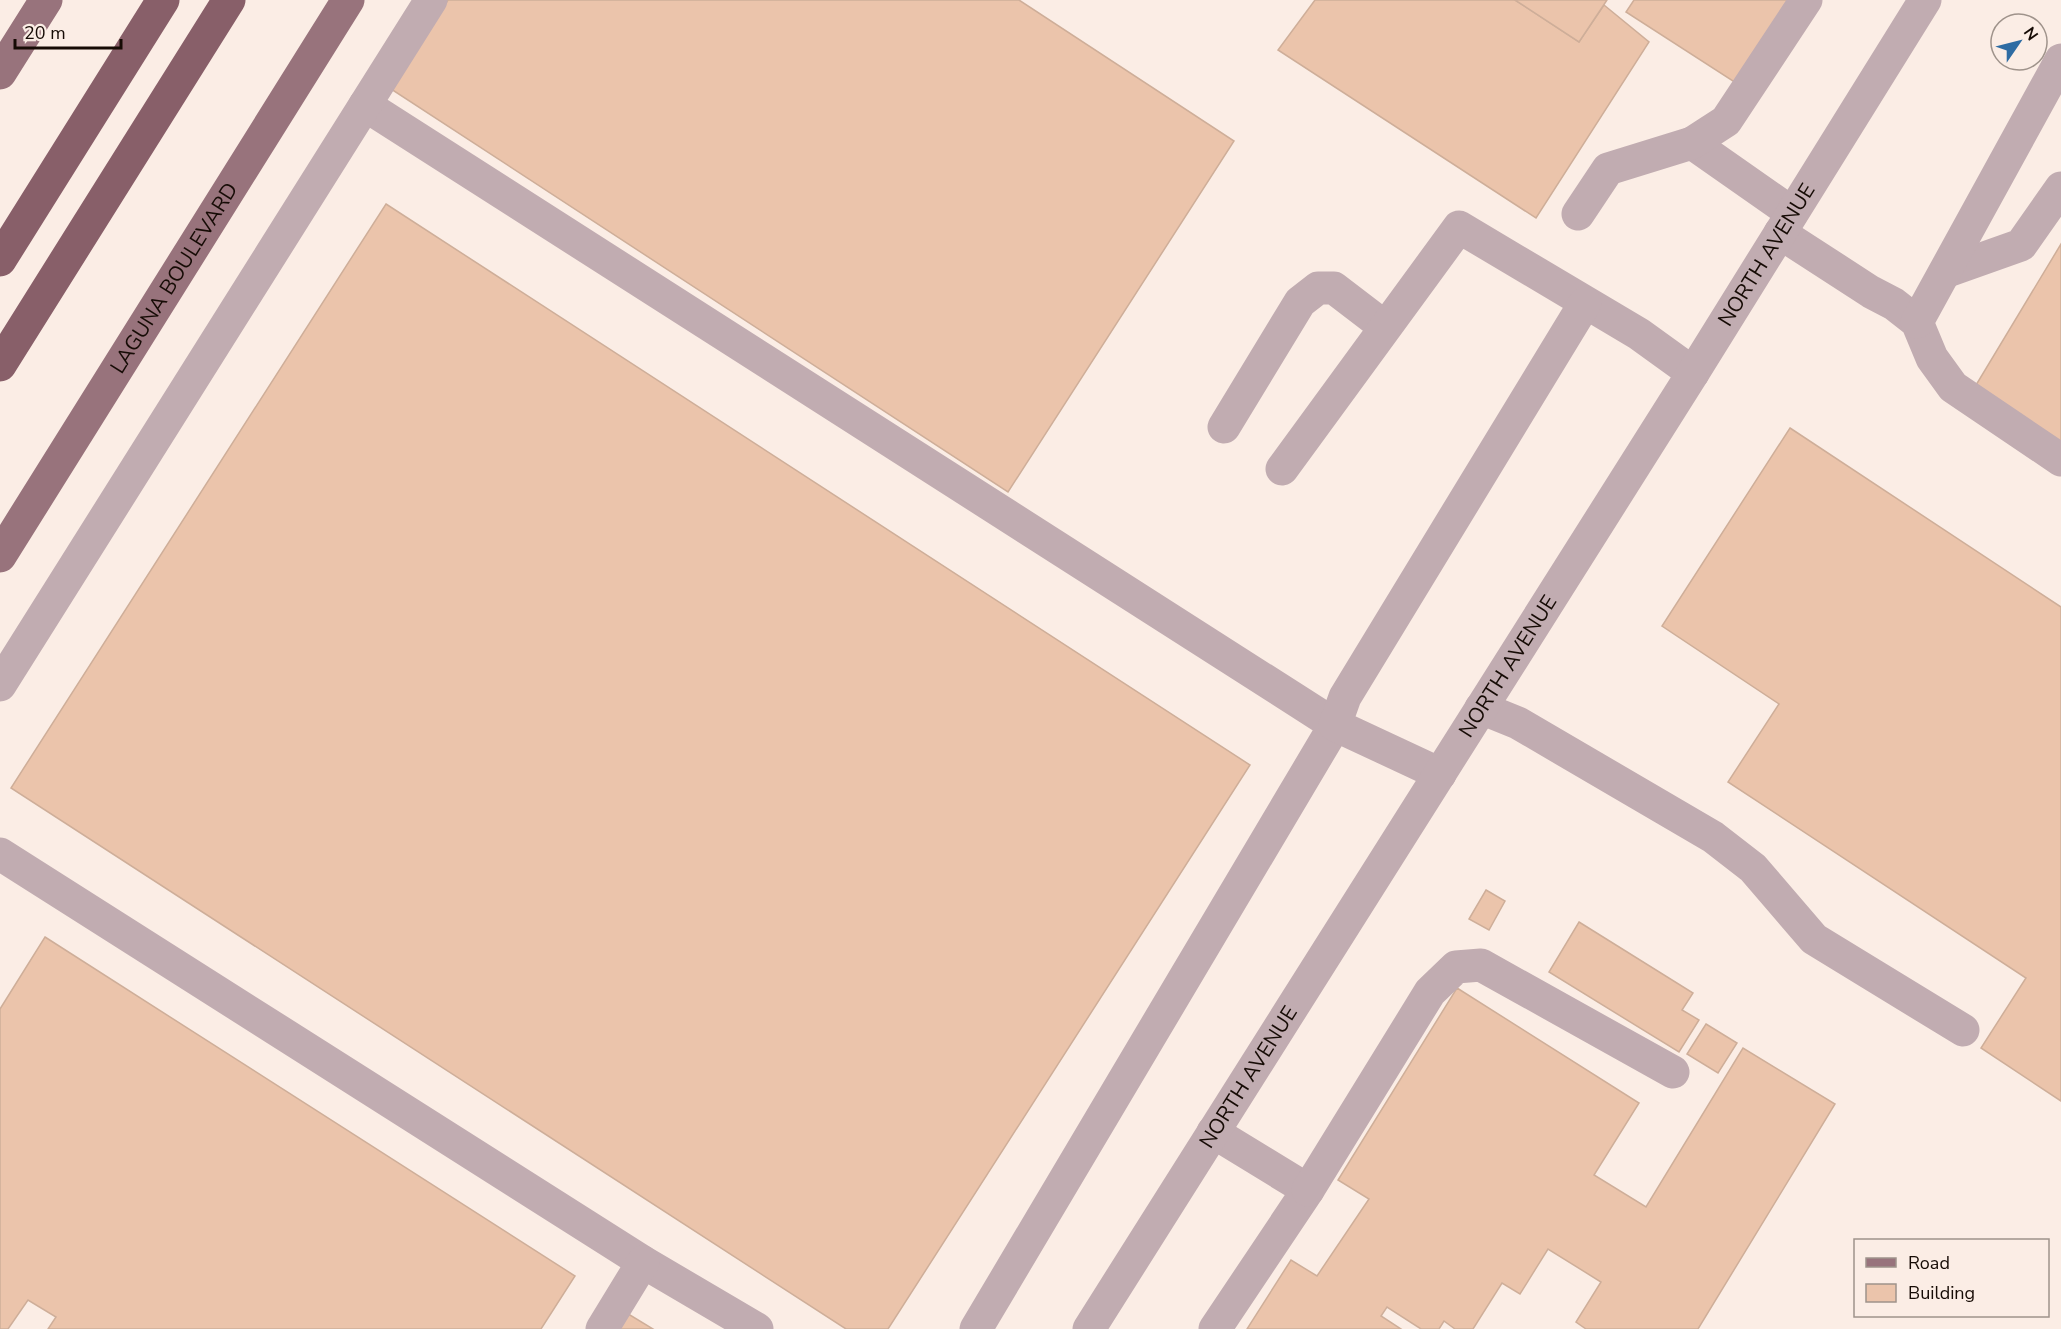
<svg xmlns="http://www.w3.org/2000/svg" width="2061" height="1329" viewBox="0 0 2061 1329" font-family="'Nunito Sans',sans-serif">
  <rect width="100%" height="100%" fill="#fbede5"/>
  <g fill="#ebc4ab" stroke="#ceae99" stroke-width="1.5">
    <polygon points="448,0 1019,0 1234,141 1008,492 391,89"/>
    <polygon points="1315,0 1515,0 1579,42 1604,5 1649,42 1536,218 1278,50"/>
    <polygon points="1515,0 1607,0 1579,42"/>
    <polygon points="1634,0 1790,0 1736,83 1626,12"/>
    <polygon points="386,204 1250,765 888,1329 846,1329 11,788"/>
    <polygon points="2061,244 2061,451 1970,395"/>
    <polygon points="1790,428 2061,607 2061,1101 1981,1048 2026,978 1728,782 1779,704 1662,626"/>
    <polygon points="1486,890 1505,901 1489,930 1469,919"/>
    <polygon points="1579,922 1693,993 1682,1010 1699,1020 1679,1052 1549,972"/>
    <polygon points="45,937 575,1276 541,1329 48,1329 56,1317 28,1300 8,1329 0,1329 0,1009"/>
    <polygon points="1457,988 1639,1103 1594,1175 1646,1207 1743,1048 1835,1104 1698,1329 1586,1329 1576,1322 1601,1282 1548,1249 1520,1294 1502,1283 1473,1329 1455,1329 1444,1321 1439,1329 1421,1329 1387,1307 1381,1316 1401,1329 1247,1329 1291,1260 1317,1276 1369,1199 1338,1180"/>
    <polygon points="1706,1024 1737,1043 1718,1073 1687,1054"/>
    <polygon points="620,1309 653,1329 607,1329"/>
  </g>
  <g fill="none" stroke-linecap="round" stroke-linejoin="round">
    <g stroke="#c1acb1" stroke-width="33">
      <polyline points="365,105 1335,725 976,1329"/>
      <polyline points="1692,143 1792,213"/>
      <polyline points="1578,214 1608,169 1692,143 1726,121 1806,0"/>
      <polyline points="1780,233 1871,292 1894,304 1917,322 1932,358 1953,387 2061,460"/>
      <polyline points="1945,272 2021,245 2061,188"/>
      <polyline points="1917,322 2061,60"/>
      <polyline points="1224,427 1300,302 1318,288 1334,288 1385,327"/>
      <polyline points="1282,469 1459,227 1639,334 1693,373"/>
      <polyline points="0,685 431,0"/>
      <polyline points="1481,708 1518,723 1713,837 1753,868 1814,939 1963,1030"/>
      <polyline points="1440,774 1335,725 1345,697 1585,303"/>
      <polyline points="0,854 643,1262 757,1329"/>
      <polyline points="1213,1132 1308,1190 1215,1329"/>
      <polyline points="1308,1190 1430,992 1456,967 1481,965 1673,1072"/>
      <polyline points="602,1329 643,1262"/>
      <path id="s1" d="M1089,1329L1693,373L1925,0"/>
    </g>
    <g stroke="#98737c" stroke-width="33">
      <polyline points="0,73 46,0"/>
      <path id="s2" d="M0,556L348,0"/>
    </g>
    <g stroke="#885f69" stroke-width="33">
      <polyline points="0,260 163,0"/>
      <polyline points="0,365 229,0"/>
    </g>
  </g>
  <g text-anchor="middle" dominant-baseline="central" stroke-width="5" stroke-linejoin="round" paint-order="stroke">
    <g font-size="21" fill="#160b05" stroke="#fbede5">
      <text stroke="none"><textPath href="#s1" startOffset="1270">NORTH AVENUE</textPath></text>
      <text stroke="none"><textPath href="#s2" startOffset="328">LAGUNA BOULEVARD</textPath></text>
      <text stroke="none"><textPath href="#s1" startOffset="784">NORTH AVENUE</textPath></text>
      <text stroke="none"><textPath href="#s1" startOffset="298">NORTH AVENUE</textPath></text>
    </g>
  </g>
  <rect x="1854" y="1239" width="195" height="78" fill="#fbede5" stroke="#9f938b" stroke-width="1.5"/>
  <rect x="1866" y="1258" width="30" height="9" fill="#98737c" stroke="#9f938b" stroke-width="1.5"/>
  <text x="1908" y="1269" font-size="18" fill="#160b05">Road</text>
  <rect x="1866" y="1284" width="30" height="18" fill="#ebc4ab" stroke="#9f938b" stroke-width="1.5"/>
  <text x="1908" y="1299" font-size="18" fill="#160b05">Building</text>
  <g transform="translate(2019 42) rotate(55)"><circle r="28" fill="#fbede5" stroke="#9f938b" stroke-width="1.5"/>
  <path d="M0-4.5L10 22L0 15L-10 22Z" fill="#2e6ca3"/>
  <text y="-9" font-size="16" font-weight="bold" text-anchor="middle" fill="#160b05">N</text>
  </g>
  <path d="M15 39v9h106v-9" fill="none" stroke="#160b05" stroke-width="3"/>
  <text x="24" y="39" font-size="18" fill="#160b05" stroke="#fbede5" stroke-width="4.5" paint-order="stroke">20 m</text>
</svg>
